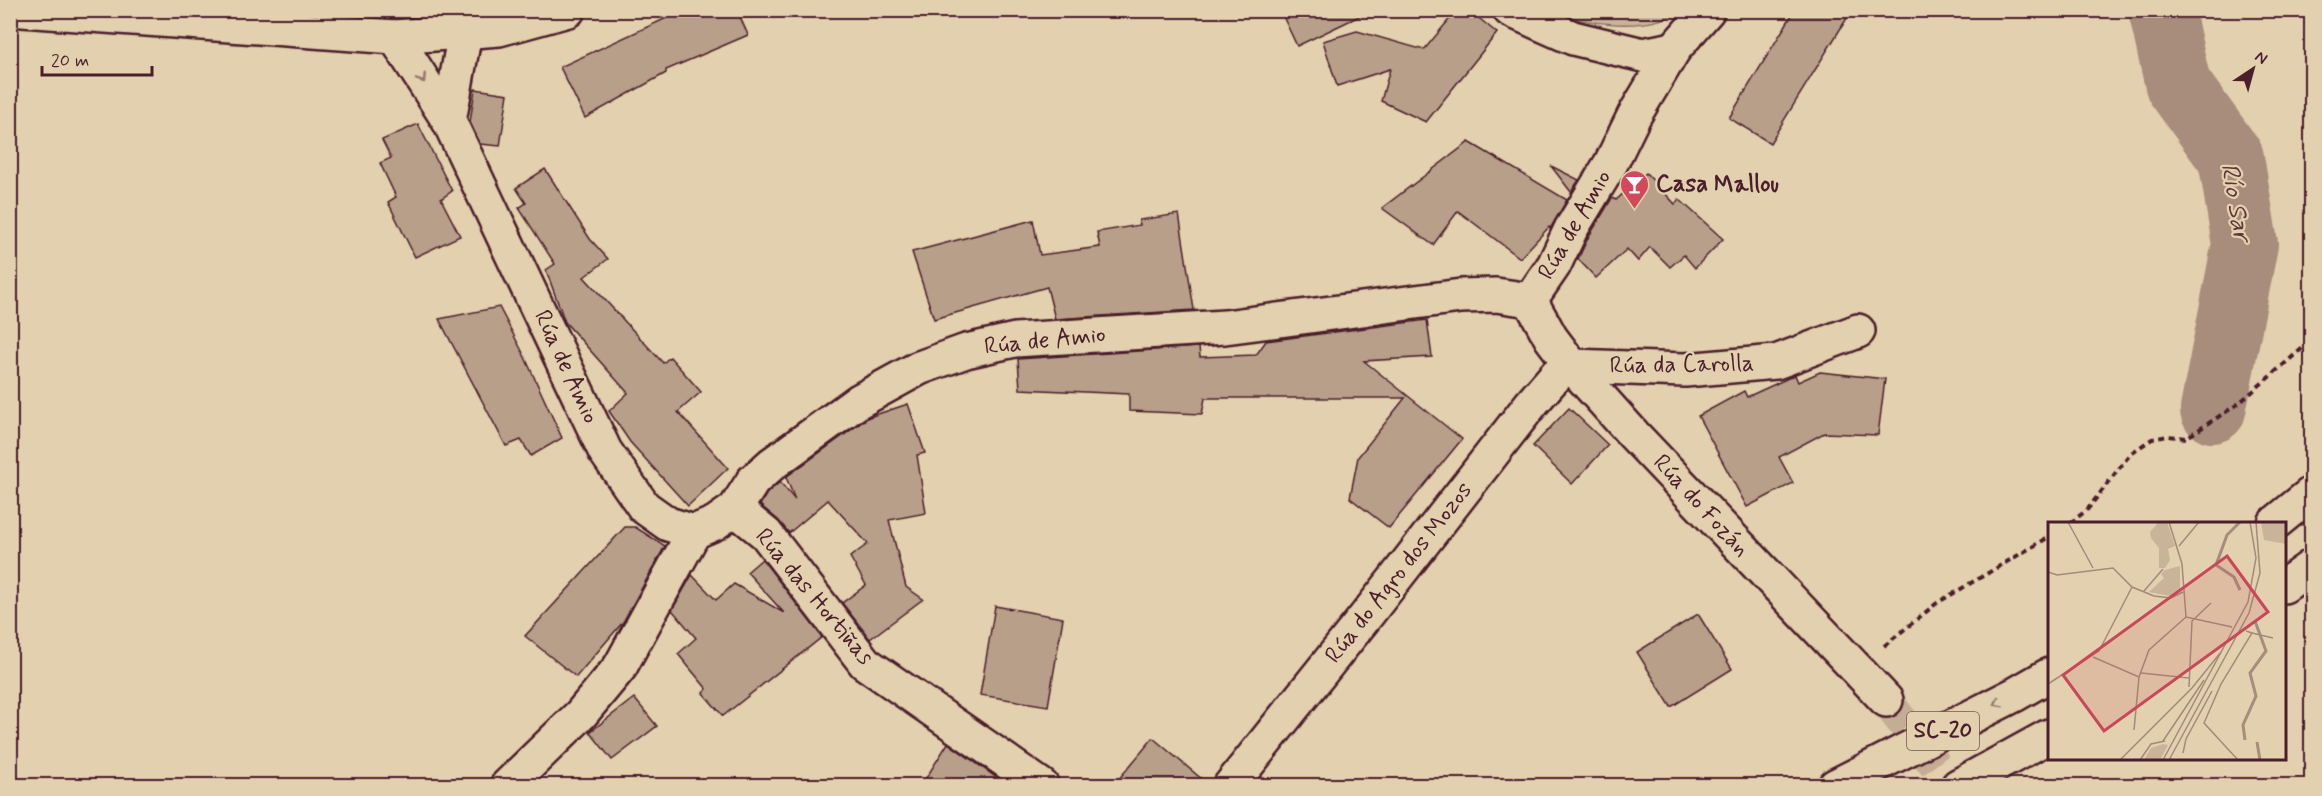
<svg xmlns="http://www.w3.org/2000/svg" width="2322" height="796" viewBox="0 0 2322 796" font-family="Mynerve,sans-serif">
  <rect width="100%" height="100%" fill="#e2d0ae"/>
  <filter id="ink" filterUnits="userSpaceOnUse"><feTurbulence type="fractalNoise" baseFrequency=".0167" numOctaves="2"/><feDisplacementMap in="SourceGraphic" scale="12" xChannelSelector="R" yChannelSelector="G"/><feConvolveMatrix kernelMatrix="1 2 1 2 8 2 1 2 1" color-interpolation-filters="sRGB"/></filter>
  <g filter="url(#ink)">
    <path fill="#c9b499" stroke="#8a6a62" stroke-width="1.5" d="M1553,11H1678C1651,32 1583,25 1553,11Z"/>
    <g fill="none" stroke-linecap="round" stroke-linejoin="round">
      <polyline stroke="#a88c7c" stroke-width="66" points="2165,10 2162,13 2178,85 2231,158 2245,244 2213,410"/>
    </g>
    <g fill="#b89f8a" stroke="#4a1f2b" stroke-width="1.5">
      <polygon points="684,10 737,10 748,35 666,70 666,73 585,118 560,67"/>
      <polygon points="1280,10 1372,10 1297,46"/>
      <polygon points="1457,10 1469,10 1497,33 1426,122 1381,101 1390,69 1337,86 1323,41 1357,31 1424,50"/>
      <polygon points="1795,10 1852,10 1770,143 1729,118"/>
      <polygon points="475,89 508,94 500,146 480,144 470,122"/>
      <polygon points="418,124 452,191 441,199 460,236 415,257 388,202 396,197 380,163 391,158 382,140"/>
      <polygon points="1469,142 1567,200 1550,229 1549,227 1520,258 1458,211 1433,245 1382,208"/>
      <polygon points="1551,166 1579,180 1571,192"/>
      <polygon points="545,169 590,239 608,259 584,277 663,363 670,357 701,392 678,412 728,468 688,506 630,442 609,411 628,393 565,322 546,270 555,264 519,208 526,203 516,188"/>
      <polygon points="1646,173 1675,204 1679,199 1723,239 1695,268 1684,255 1670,267 1650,247 1638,261 1627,249 1596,278 1578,259 1588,238 1612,198 1616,200"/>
      <polygon points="1179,214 1194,310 1055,319 1047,287 934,319 912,252 1033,220 1040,255 1100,247 1097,232 1140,225 1139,220"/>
      <polygon points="499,307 523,353 562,438 531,456 521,440 506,446 439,319"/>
      <polygon points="1427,320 1432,357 1364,361 1462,439 1389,528 1350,498 1358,457 1405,398 1205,398 1202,414 1129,411 1129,394 1020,389 1018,359 1199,347 1200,357 1256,355 1266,341"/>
      <polygon points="1820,372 1885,379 1878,435 1824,433 1779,457 1793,483 1747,507 1698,416 1744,391 1747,397 1795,375 1798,382"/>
      <polygon points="908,404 925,453 917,455 926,513 889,520 906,587 923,599 870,639 842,603 866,585 850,557 868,544 828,500 789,533 778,520 760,505 767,493 780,482 795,500 786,477 869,417"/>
      <polygon points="1569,408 1608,445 1572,484 1533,446"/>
      <polygon points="625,527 635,527 665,546 623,622 576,677 525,636"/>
      <polygon points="762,559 822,637 723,716 703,693 707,689 678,654 696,638 672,610 692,575 716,600 734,584 784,613 747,572"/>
      <polygon points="995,606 1063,618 1048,706 980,695"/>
      <polygon points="1698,614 1732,669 1671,707 1637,652"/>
      <polygon points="634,698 657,726 612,760 590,732"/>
      <polygon points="1153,738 1210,786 1113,786"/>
      <polygon points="948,743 1008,786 921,786"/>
    </g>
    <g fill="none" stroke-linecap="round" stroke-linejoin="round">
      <polyline stroke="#c4ad94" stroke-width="33" stroke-dasharray="33 16" stroke-linecap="butt" points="1886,700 1951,786"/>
      <defs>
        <g id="minor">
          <polyline points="22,10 395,37 499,29 568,10"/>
          <polyline points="1510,10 1573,38 1643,55 1674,49"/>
          <polyline points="395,37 449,121 605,451 644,507 668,524 694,532 715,523 735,509 753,481 772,464 859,401 919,368 966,351 1015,340 1225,327 1461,296 1496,295 1530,300"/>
          <polyline points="449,121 465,32"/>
          <polyline points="1530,300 1551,338 1572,366 1634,435 1886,700"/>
          <polyline points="1530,300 1554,265 1571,229 1611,163 1634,116 1674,49 1708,10"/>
          <polyline points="735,509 766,534 865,663 1042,786"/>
          <polyline points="507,786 581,714 620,667 694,532"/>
          <polyline points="1230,786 1366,616 1531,404 1557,374 1572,366 1685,370 1776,362 1858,331"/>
        </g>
        <g id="highway">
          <polyline points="2275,523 2312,493"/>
          <polyline points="2284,586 2312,566"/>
          <polyline points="1835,786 2016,694 2049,675"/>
          <polyline points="1958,786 2049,736"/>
        </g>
      </defs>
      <use href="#minor" stroke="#4a1f2b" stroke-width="38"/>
      <use href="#highway" stroke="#4a1f2b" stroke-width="38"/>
      <g stroke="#4a1f2b" stroke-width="4" stroke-dasharray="6 4.5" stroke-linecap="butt">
        <polyline points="2070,523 2087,510 2131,453 2152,439 2168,436 2186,438 2238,404 2312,340"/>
        <polyline points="1884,646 1937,603 2049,537"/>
      </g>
      <use href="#minor" stroke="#e2d0ae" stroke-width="33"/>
      <use href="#highway" stroke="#e2d0ae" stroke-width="33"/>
    </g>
    <defs><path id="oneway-chevron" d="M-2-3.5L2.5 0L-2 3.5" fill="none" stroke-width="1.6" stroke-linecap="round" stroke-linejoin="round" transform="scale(1.5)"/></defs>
    <g stroke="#96786c">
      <use href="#oneway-chevron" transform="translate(422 79) rotate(57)"/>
      <use href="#oneway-chevron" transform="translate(1998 703) rotate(153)"/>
    </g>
  </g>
  <defs>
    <symbol id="bar-pin" viewBox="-11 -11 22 30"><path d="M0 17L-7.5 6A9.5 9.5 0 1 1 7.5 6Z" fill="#d1495b" stroke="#e2d0ae"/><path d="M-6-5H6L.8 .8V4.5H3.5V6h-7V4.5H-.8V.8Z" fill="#fff"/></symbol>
  </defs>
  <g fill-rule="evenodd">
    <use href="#bar-pin" x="1618" y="168" width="33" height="45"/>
  </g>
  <g text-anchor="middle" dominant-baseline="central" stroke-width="4.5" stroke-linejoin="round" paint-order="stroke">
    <rect fill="#e2d0ae" stroke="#785452" stroke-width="1.5" x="1907" y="712" width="72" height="38" rx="4.5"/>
    <g font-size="22" font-weight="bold" fill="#4a1f2b">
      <text x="1943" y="731">SC-20</text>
    </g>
    <g font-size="24" font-weight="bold" fill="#4a1f2b" stroke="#e2d0ae" text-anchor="start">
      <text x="1656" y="184">Casa Mallou</text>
    </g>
    <g font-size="24" fill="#4a1f2b" stroke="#e2d0ae">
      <text transform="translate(1575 225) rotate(-60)">Rúa de Amio</text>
      <text transform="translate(1045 341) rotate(-6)">Rúa de Amio</text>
      <text transform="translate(1682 365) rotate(-1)">Rúa da Carolla</text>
      <text transform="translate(566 367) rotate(65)">Rúa de Amio</text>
      <text transform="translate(1701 506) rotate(47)">Rúa do Fozán</text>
      <text transform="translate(1399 573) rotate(-52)">Rúa do Agro dos Mozos</text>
      <text transform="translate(814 597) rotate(50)">Rúa das Hortiñas</text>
    </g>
    <g font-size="26" font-style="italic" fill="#5d353b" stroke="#e2d0ae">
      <text transform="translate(2235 202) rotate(80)">Río Sar</text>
    </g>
  </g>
  <g transform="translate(2048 522)">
    <rect width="238" height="238" fill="#e2d0ae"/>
    <path d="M111,0H119L127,24L120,27L122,38L117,46H111V26L103,16L102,10ZM213,0H238V22L216,18ZM132,44V70L122,74L101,70L116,56L113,52L117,48ZM115,222L120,223L112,238H96L103,226Z" fill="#c9b499"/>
    <path fill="none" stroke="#a88c7c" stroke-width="3" d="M192,0L179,13L168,43L186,55L192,68M197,218L195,203L208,174L202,151L218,129L207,99M209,220L212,238"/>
    <path fill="none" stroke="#a5897a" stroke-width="1.5" d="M20,0L45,46M121,0L134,42L138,95M131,24L151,0M0,50L9,53L65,46L84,65L106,74L123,76L135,70M96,69L115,47M138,95L184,105M204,111L225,116M45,135L91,155L101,128L138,95M93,151L141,156M0,162L51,129L84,65M141,165L144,99L163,81M86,208L91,155M115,219L156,158M135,231L138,217L164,169M72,238L144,166L173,130M92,238L103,222L117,219M115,238L200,80L208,36L202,0M121,238L201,91L212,51L208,0M190,238L156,201L173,162L204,111L198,109"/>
    <path fill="#ca4759" fill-opacity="0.15" stroke="#ca4759" stroke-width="3" d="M179,34L220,90L56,209L15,153Z"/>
    <rect width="238" height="238" fill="none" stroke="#4a1f2b" stroke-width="3"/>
  </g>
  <rect width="2322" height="796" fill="none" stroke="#e2d0ae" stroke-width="36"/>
  <rect x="18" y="18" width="2286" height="760" fill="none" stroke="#4a1f2b" stroke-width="2" filter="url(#ink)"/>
  <g transform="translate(2253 69) rotate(36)" stroke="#e2d0ae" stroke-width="4.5" paint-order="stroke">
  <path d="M0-4.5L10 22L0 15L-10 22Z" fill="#4a1f2b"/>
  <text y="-9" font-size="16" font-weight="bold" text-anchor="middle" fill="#4a1f2b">N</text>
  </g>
  <path d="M42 66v9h110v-9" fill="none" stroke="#4a1f2b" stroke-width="3"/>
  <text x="51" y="66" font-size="18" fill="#4a1f2b" stroke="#e2d0ae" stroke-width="4.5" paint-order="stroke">20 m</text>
</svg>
